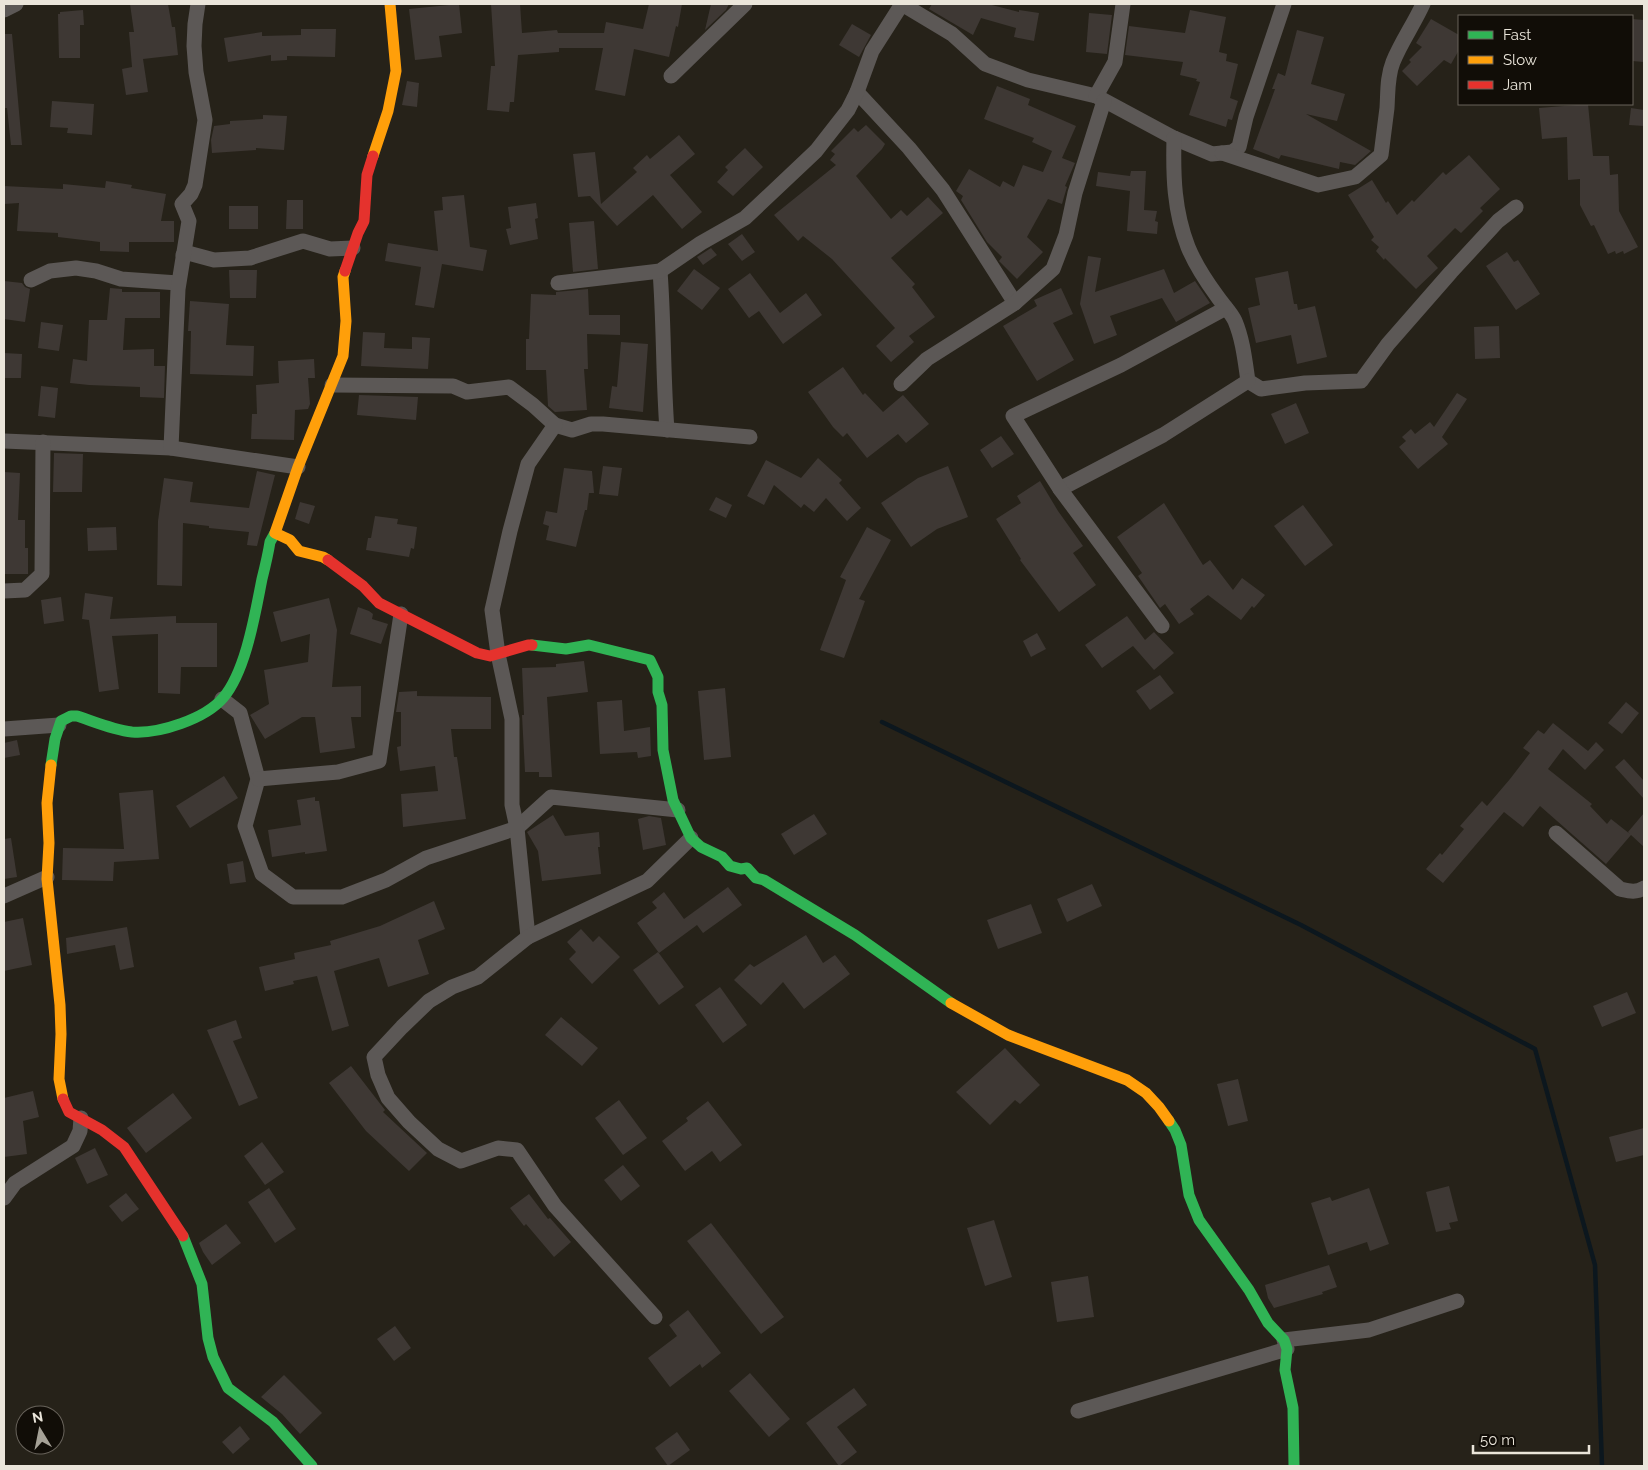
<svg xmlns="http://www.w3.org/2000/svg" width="1648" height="1470" viewBox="0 0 1648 1470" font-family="Raleway,sans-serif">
  <rect width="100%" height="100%" fill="#262219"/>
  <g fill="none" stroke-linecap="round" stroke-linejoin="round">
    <polyline stroke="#0c171e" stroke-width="4.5" points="882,722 1301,925 1535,1049 1595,1265 1602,1466"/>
  </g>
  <g fill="#3e3834">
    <polygon points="130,4 168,4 172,27 175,27 178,55 143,59 148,92 126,95 122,69 132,67 129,32 134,32"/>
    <polygon points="459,4 462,33 439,36 442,57 415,60 409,9"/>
    <polygon points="491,4 520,4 522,33 557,30 558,33 604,33 606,22 643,29 649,4 682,4 678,27 676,26 669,57 634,49 625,96 595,90 603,48 559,48 559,52 518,55 514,102 510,102 509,112 487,110 491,66 495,66"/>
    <polygon points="711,4 729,4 726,10 705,30"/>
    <polygon points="932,4 988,4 1019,12 1019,10 1039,13 1034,41 1014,37 1016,28 981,18 973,35 929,9"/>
    <polygon points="83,10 84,25 80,25 80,58 59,58 58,14 60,14 60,12"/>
    <polygon points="1190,10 1226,17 1219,52 1227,54 1226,61 1238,64 1230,98 1238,101 1232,120 1228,119 1226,127 1189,115 1200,82 1196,81 1197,79 1180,75 1183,62 1125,55 1129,26 1185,33"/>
    <polygon points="1089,13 1112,15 1107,54 1086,52"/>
    <polygon points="1431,19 1459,35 1459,50 1451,64 1444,60 1417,86 1402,71 1411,62 1409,60 1422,47 1416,43"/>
    <polygon points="1632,19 1644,20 1644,62 1632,61"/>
    <polygon points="852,24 871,35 859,57 839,45"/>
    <polygon points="301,29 336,29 335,57 287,56 287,60 271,61 271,55 228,62 224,38 262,32 262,36 301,35"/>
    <polygon points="1297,30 1324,37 1311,84 1345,94 1337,121 1306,114 1371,151 1355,165 1340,162 1339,169 1281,155 1279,159 1253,149 1275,89 1272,89 1278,73 1285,76"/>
    <polygon points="4,34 12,34 22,145 11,145 7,108 4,108"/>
    <polygon points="407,81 419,83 417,107 402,105"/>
    <polygon points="997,86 1030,99 1028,105 1076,126 1062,158 1075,163 1065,186 1067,187 1064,197 1062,204 1048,199 1027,237 1043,252 1017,279 999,261 1002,257 987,242 961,200 963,196 956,191 969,169 1000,187 1003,181 1014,187 1023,165 1043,172 1052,151 1032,142 1034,138 984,119"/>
    <polygon points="52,101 94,104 92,135 67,133 68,128 50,127"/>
    <polygon points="1588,104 1593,156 1609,156 1610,175 1618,174 1619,211 1638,247 1624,254 1623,251 1616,254 1615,251 1608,254 1594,225 1591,226 1580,205 1580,179 1568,180 1567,137 1542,139 1539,108"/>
    <polygon points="1631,108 1644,110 1644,126 1629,125"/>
    <polygon points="263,115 287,116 284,150 256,148 256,150 212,153 211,140 214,126 230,124 230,121 263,119"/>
    <polygon points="866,125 885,144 882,149 856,176 891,219 901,210 907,216 928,197 943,213 891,258 915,284 912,287 935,317 909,336 914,342 891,362 876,346 895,328 832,259 803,236 798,241 774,215 836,165 830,160 835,154 831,151 854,128 858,132"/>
    <polygon points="679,135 695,154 670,175 702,212 682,229 653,195 617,226 590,196 578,197 573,154 595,152 601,204 637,172 633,168 647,155 650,159"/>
    <polygon points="745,148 763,167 733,196 717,182 728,170 725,167"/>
    <polygon points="1469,155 1500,189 1480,208 1483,211 1461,233 1455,228 1427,256 1438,268 1416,289 1385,258 1384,260 1376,251 1379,247 1371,240 1374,237 1348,195 1372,180 1386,203 1388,201 1397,215 1412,200 1414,202 1443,172 1446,175"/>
    <polygon points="1131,171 1146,171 1144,210 1157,211 1155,221 1158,222 1157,234 1127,231 1130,191 1096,186 1098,172 1130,176"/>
    <polygon points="106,181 132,185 131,188 166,194 161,221 174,221 174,242 129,242 129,252 100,251 100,242 58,237 58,233 17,231 19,203 4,204 4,186 63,189 63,184 105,188"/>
    <polygon points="464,195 470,247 487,250 483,271 442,264 434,308 415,305 421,267 385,261 388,243 438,251 434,211 443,210 442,197"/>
    <polygon points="287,200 303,200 303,229 286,229"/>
    <polygon points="536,203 538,218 535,219 538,239 510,245 506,229 511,228 508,207"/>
    <rect x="229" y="206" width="29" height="23"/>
    <polygon points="594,221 598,269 573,272 569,223"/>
    <polygon points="742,234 755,252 742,261 728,244"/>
    <polygon points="711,248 717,255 703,265 697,257"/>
    <polygon points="1507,252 1514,262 1518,260 1540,294 1516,310 1486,266"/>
    <polygon points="1088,256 1101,258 1095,292 1164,269 1174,293 1195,281 1210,303 1176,322 1162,298 1110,316 1117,335 1094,344 1080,304"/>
    <polygon points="694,269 720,288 702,310 677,291"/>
    <polygon points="229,270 257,270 256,298 230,298"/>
    <polygon points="1288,271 1294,304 1297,304 1298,310 1315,306 1327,357 1297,364 1291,335 1256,343 1248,308 1260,305 1255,278"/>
    <polygon points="750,273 780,313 806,293 822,315 783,344 759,311 749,318 728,289"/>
    <polygon points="4,281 22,283 25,287 30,289 25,322 4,319"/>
    <polygon points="110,288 122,289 122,292 160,292 160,318 125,318 123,350 154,349 154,366 165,366 164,398 140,397 140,387 89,385 70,383 73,359 87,361 89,320 107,320"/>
    <polygon points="1061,288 1073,314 1053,323 1074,360 1037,381 1003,326 1037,306 1034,300"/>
    <polygon points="588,289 589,315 620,315 620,335 587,334 588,369 584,369 587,410 555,412 548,406 546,370 526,370 526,339 529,339 531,294 556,295 556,292"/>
    <polygon points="190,301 229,304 226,345 254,346 253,376 190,374 191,331 188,331"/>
    <polygon points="41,322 63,325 59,351 38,348"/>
    <polygon points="1499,326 1500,358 1475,359 1474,327"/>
    <polygon points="363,332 385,333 384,348 412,349 412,337 430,338 428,369 361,366"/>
    <polygon points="621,342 648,344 643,412 609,408 612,386 617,387"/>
    <polygon points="4,353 22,354 21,378 4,378"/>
    <polygon points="314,359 315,378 308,378 310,404 308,409 295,410 294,440 251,439 252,414 257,414 256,385 279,383 278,361"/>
    <polygon points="843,367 863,395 865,393 883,412 903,395 929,424 906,443 898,434 867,458 847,433 843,437 833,427 808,392"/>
    <polygon points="41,386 58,388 55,418 38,416"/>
    <polygon points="1457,393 1467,399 1442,437 1448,444 1418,469 1399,447 1406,441 1402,437 1411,429 1415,434 1430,422 1434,427"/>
    <polygon points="359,395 418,397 416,420 357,415"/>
    <polygon points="1296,403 1309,433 1285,444 1271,414"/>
    <polygon points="1001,436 1014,454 992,468 980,450"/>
    <polygon points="54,453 83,454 82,492 53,492"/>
    <polygon points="818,458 842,480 839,483 861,508 847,521 826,498 814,512 804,504 801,508 774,485 764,505 747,496 766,460 801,478"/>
    <polygon points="603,466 622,468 618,496 599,494"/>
    <polygon points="948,466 968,517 937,529 911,547 881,503 918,478"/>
    <polygon points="564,468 592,471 594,493 589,493 587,510 585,510 576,547 546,540 549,526 543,524 546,511 557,513"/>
    <polygon points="257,471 275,475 257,546 247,545 249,532 209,528 209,526 183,523 182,586 157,585 158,521 164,478 193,482 190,502 249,508"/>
    <polygon points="4,472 20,473 18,520 25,520 25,548 28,548 28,574 4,574"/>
    <polygon points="1040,481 1058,511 1083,546 1073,553 1096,585 1059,612 1020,560 1021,559 996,519 1021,503 1017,496"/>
    <polygon points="716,497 732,505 726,518 709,510"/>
    <polygon points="300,502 315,506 309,524 295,519"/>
    <polygon points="1164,503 1203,565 1210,560 1233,590 1242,578 1265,595 1254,608 1252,606 1241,620 1208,595 1190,609 1194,614 1179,624 1165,604 1160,608 1138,576 1142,573 1117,537"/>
    <polygon points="1303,505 1333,545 1305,566 1274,526"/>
    <polygon points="375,516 398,519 397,524 417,527 414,549 411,548 409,557 366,550 368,538 371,538"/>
    <polygon points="116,527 117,550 88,551 87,528"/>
    <polygon points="867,527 891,540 859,599 865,601 844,658 820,650 846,580 840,577"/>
    <polygon points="85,593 113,597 110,619 176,616 176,623 217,623 217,667 181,667 180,694 158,693 158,634 112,636 119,689 99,692 89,620 82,619"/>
    <polygon points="61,597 64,621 44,624 41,600"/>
    <polygon points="329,598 337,630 332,687 361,686 361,717 351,717 355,748 320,753 315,717 302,717 265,739 250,715 269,704 264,670 308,662 310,634 281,642 273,612"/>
    <polygon points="358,607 369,611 373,614 372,619 388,624 381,644 350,634"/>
    <polygon points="1127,616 1145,640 1154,632 1174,653 1154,670 1133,646 1102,668 1085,645"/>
    <polygon points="1037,633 1046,649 1031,657 1023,641"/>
    <polygon points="584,661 588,692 547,697 552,777 539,777 539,772 525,772 522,715 524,715 522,668 556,667 556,664"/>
    <polygon points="1160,675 1174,693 1150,710 1136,691"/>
    <polygon points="725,688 731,757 704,760 698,691"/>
    <polygon points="417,691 417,696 491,697 491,729 451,729 454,757 457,757 466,819 403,827 401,794 438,791 435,766 400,771 397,747 401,746 401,712 396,712 399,692"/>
    <polygon points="622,700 624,731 650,727 651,756 638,758 637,752 600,754 597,702"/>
    <polygon points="1626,702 1639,713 1622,734 1608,723"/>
    <polygon points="1553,723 1588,751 1596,742 1604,750 1585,770 1563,749 1548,769 1592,804 1590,806 1607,824 1611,819 1630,834 1628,832 1644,813 1644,847 1631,835 1606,864 1540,806 1523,827 1504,812 1443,883 1426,869 1440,853 1442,855 1464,829 1460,826 1482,801 1487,806 1510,779 1530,753 1523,748 1538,730 1544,734"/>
    <polygon points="17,740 20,755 4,758 4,743"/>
    <polygon points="1624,759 1644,781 1644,799 1615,767"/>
    <polygon points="224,776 238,798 190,828 176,806"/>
    <polygon points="153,790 159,859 114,862 113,881 62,880 63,848 124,849 119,793"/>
    <polygon points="315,797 315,801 319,801 327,851 305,854 305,852 272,857 268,830 301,825 297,800"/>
    <polygon points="814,814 827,834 794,855 781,834"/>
    <polygon points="553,815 565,836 599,832 600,847 598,847 601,874 542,881 538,851 527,832"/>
    <polygon points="649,816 661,818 666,845 643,850 638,819"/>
    <polygon points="11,838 17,877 4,879 4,839"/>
    <polygon points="243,861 246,882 230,884 227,864"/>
    <polygon points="1092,884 1102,906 1067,922 1057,899"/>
    <polygon points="728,887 742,905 703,933 697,925 659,953 637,923 657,908 652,902 664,892 684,919"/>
    <polygon points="434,901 445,929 418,940 429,974 388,987 379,958 334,971 349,1026 332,1031 317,976 293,981 294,984 265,991 259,967 295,959 294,953 331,945 330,941 380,926"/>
    <polygon points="1031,904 1042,933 998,949 987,920"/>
    <polygon points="23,918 32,965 4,971 4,922"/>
    <polygon points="127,927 134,967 120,970 115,945 67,954 66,938"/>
    <polygon points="581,929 593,942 599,936 620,957 592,984 569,959 576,952 567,942"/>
    <polygon points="806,935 823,963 835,955 850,974 804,1009 783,982 761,1005 734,980 750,964 754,967"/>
    <polygon points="658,952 684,987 659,1005 633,970"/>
    <polygon points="720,987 747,1025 723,1043 695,1005"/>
    <polygon points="1627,992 1636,1013 1602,1027 1593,1006"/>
    <polygon points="561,1017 598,1048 582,1066 545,1035"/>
    <polygon points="236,1020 242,1038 233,1041 258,1098 239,1106 207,1030"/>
    <polygon points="1005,1048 1040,1085 1020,1104 1015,1100 990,1125 956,1092"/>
    <polygon points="351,1066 385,1110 383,1112 427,1153 409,1171 366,1131 329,1083"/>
    <polygon points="1238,1079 1248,1121 1228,1126 1217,1084"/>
    <polygon points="33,1091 39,1117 23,1121 27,1154 4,1157 4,1098"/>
    <polygon points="173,1093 192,1118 146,1153 127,1128"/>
    <polygon points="619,1100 647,1138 623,1155 595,1118"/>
    <polygon points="708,1101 742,1145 720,1162 712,1151 685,1171 662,1141 688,1121 686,1118"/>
    <polygon points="1644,1128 1644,1155 1616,1162 1609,1137"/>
    <polygon points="262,1142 284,1172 265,1185 244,1156"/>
    <polygon points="95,1148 108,1175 87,1184 75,1158"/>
    <polygon points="623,1165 640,1186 621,1201 604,1180"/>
    <polygon points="1449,1186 1458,1221 1449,1223 1451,1229 1436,1232 1426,1192"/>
    <polygon points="269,1188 296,1229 275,1243 248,1202"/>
    <polygon points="1369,1188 1389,1244 1370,1251 1367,1242 1328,1255 1311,1203 1330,1197 1332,1201"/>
    <polygon points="126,1193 139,1209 122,1222 109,1206"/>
    <polygon points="529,1194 548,1219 550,1218 571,1242 554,1257 526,1224 524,1226 510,1208"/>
    <polygon points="994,1220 1012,1277 985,1286 967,1228"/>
    <polygon points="711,1223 784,1317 761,1334 687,1241"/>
    <polygon points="226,1224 241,1243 212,1265 203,1252 199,1243"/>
    <polygon points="1329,1265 1337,1287 1322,1292 1323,1294 1274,1308 1268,1298 1265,1285"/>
    <polygon points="1088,1276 1094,1317 1057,1322 1051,1282"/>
    <polygon points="688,1310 721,1353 702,1368 700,1364 670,1387 648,1358 677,1336 669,1325"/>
    <polygon points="395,1326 411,1348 394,1361 377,1339"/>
    <polygon points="750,1373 790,1419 769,1437 729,1391"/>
    <polygon points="284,1375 322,1413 300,1434 282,1414 261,1397"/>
    <polygon points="854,1388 867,1405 837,1427 857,1452 839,1466 806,1423"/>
    <polygon points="240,1426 250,1439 233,1454 222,1442"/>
    <polygon points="677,1432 690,1450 668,1466 655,1448"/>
  </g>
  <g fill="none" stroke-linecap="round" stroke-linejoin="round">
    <g stroke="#5c5856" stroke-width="15">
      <polyline points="902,4 952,34 985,64 1028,80 1096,96 1174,138 1212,154 1232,152 1239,147 1246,117 1284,4"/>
      <polyline points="4,10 16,4"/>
      <polyline points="671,76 745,4"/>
      <polyline points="857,92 909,148 943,190 1015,303"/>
      <polyline points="1096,96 1115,62 1123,4"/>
      <path d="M1174,138C1173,176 1174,211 1188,247C1195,264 1206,281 1217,296C1223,305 1231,312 1235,321C1243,340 1245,361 1248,381L1261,389L1305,383L1361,381L1388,344L1451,272L1498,221L1516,207"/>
      <path d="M1222,153L1318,185L1355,177L1381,155C1383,139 1385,124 1387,108C1388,93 1387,77 1393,62C1401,42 1414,24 1423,4"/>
      <polyline points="183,255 188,253 214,260 250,258 303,241 330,249 353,248"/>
      <path d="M660,271C664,324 663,377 667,430"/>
      <polyline points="31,280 50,271 76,268 96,271 121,279 178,283"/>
      <polyline points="558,283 660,271 701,243 745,218 816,151 848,110 857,92 872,51 902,4"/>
      <polyline points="901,384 927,359 1015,303 1053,269 1066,235 1075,193 1104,101"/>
      <polyline points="332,385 453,386 467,392 509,387 533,405 555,425 572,430 591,424 603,424 750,437"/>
      <polyline points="4,441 171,448 298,467"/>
      <polyline points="171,448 178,289 189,221 182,204 191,194 195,185 205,120 196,72 194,46 195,24 198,4"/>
      <polyline points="1060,489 1163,435 1248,381"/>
      <polyline points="4,591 25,590 42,574 43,442"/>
      <polyline points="1162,626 1060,489 1013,416 1121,365 1226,308"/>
      <polyline points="222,699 240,713 258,779 245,826 262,874 293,897 342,897 386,880 426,858 517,828 551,797 678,810"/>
      <polyline points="4,729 59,725"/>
      <polyline points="258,779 338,772 379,761 401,614"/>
      <path d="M1556,833L1620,889C1629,891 1636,893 1644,888"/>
      <polyline points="4,896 47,877"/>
      <polyline points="528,937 517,828 512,805 512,719 498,654 492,610 510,531 528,464 555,425"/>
      <polyline points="4,1198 15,1183 73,1146 80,1131 81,1118"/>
      <polyline points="655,1317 555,1206 517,1150 498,1148 461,1161 438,1149 409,1122 388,1098 378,1075 374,1057 402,1027 429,1001 452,987 478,977 528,937 647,881 691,838"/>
      <polyline points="1284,1340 1369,1330 1457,1301"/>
      <polyline points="1078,1411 1287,1349"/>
    </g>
    <g stroke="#30b455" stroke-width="11">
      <polyline points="532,645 566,649 589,645 650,660 658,677 658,692 662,705 663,750 673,800 691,838 701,847 722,857 730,866 741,869 747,868 756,878 764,880 855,935 951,1003"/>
      <path d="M51,765L55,739L61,721L71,716H77C95,722 113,730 132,732C159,734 205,719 223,698C246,671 255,614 262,579C265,567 268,555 270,542L275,533"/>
      <polyline points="1169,1121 1175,1130 1181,1145 1189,1195 1199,1220 1249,1290 1268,1323 1284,1340 1287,1349 1285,1370 1293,1408 1294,1466"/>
      <polyline points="183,1236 202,1284 208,1338 213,1357 228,1388 273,1422 312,1466"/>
    </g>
    <g stroke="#ff9f0a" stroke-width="11">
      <polyline points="373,156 388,111 396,71 390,4"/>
      <polyline points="328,560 323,557 299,551 290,540 275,533 298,467 343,356 346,321 343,277 345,271"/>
      <polyline points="51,765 47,803 49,843 47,879 60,1005 61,1034 59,1079 63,1099"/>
      <polyline points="951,1003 1008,1035 1127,1080 1146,1093 1159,1107 1169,1121"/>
    </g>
    <g stroke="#e5322d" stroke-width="11">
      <polyline points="345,271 358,233 364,221 367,175 373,156"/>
      <polyline points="328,560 363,586 379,603 477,653 490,656 528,645 532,645"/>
      <polyline points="63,1099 69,1112 102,1130 124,1147 183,1236"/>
    </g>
  </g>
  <rect width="1648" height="1470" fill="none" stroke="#eae5da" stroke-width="10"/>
  <rect x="1458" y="15" width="175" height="90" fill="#110d07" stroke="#68635b"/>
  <rect x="1468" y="31" width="25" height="8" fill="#30b455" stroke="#68635b"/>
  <text x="1503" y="40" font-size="15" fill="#eae5da">Fast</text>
  <rect x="1468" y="56" width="25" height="8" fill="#ff9f0a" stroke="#68635b"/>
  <text x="1503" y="65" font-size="15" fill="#eae5da">Slow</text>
  <rect x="1468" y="81" width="25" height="8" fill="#e5322d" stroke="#68635b"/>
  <text x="1503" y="90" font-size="15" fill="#eae5da">Jam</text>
  <g transform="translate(40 1430) rotate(350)"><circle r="24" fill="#110d07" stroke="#68635b"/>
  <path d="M0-4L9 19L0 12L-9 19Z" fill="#a5a196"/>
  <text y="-8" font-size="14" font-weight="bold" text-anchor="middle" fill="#eae5da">N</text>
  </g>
  <path d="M1473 1445v8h116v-8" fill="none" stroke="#eae5da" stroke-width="2.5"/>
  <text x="1480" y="1445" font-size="15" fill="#eae5da" stroke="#110d07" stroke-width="4" paint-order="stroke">50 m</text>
</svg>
